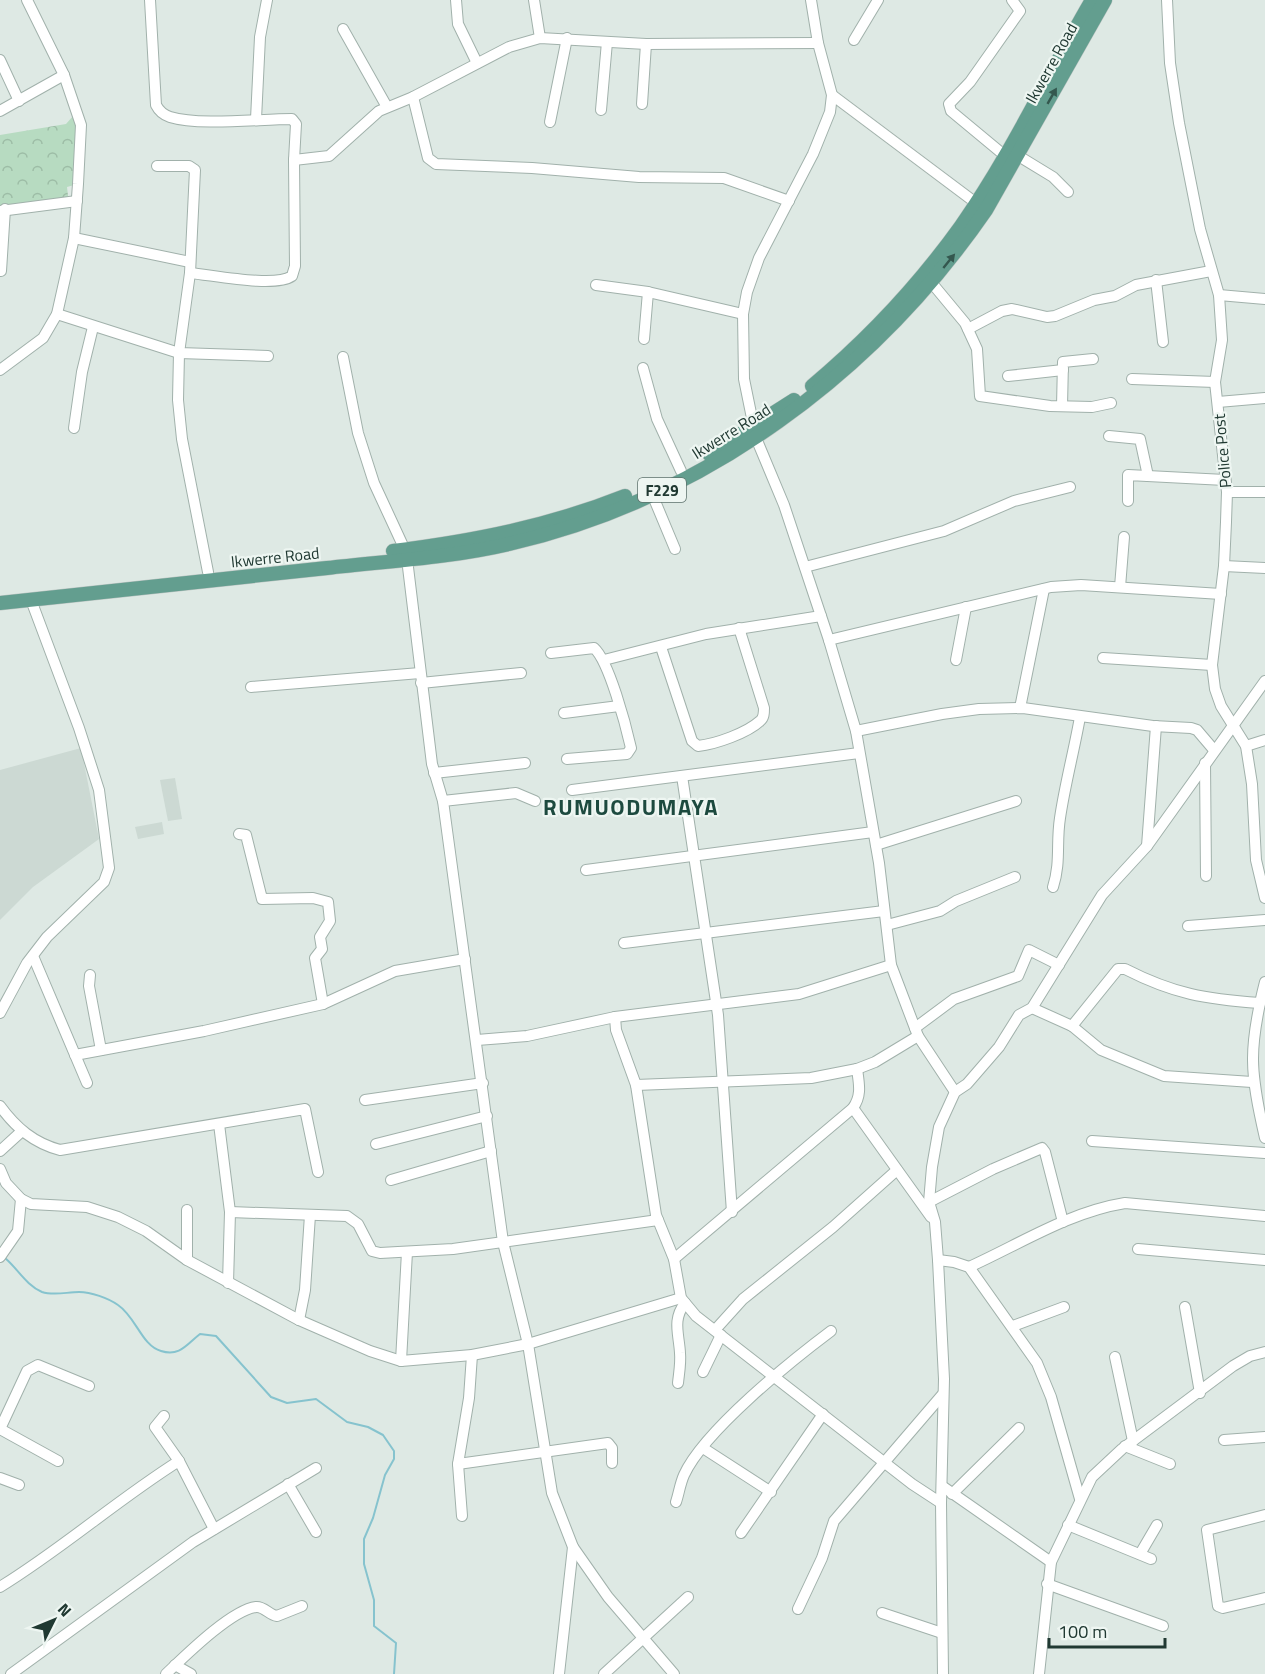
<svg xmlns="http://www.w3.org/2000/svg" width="1265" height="1674" viewBox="0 0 1265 1674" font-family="'Titillium Web',sans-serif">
  <defs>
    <pattern id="park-crowns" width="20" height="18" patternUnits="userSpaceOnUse" patternTransform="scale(1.5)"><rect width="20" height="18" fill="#b7dbc1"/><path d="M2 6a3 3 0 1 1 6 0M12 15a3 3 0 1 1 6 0" fill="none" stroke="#9dbda6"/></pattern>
  </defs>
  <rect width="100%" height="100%" fill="#dee9e4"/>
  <g fill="#ccd9d3">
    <polygon points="81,748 99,839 33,887 0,920 0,770"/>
    <polygon points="175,778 182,819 168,821 160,780"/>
    <polygon points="162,822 164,834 138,839 135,827"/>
  </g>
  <polygon fill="url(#park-crowns)" points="73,116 77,126 78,184 67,187 69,204 0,209 0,135 66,124"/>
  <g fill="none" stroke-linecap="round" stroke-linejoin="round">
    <path stroke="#86c3ce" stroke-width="2" d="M5,1258C18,1269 26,1285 42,1292C54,1296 67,1292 79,1292C91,1292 108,1298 118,1305C136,1317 142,1346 161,1351C180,1357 187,1344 200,1334L216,1336L271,1397L287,1403L316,1399L347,1422L368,1427L383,1435L394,1451V1459L385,1475L373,1518L364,1539V1564L374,1600V1626L396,1643L394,1674"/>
    <defs>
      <g id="minor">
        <path d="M150,0L156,105C159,111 164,115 170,117C199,126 259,119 292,119L296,124L294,160"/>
        <polyline points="456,0 458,24 477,63"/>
        <polyline points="534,0 540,38"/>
        <polyline points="1167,0 1170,63 1179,123 1200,229 1219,295 1222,340 1215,382 1227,492 1226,522 1224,566 1212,665 1215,689 1221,706 1246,746 1252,784 1256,860 1265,898"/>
        <polyline points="343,29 387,107"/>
        <polyline points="854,40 878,0"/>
        <polyline points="0,60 19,101"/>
        <polyline points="832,95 976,203"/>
        <polyline points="413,97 428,158 436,164 532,168 639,177 724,178 789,201"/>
        <polyline points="642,104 646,44"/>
        <polyline points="601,110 607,42"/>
        <polyline points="0,111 64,75"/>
        <polyline points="256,119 260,37 267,0"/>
        <polyline points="550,122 567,38"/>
        <polyline points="1004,155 951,111 949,104 970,82 1020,11 1012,0"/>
        <polyline points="1017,155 1053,177 1068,192"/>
        <polyline points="157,166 189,166 195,170 190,273 179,353 178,400 182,439 208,572"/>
        <polyline points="0,211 77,201"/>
        <polyline points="74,238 190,262"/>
        <polyline points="1,271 5,209"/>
        <path d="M190,273C213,275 275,288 292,276L295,266L294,160L329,156L379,111L413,97L509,47L540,38L646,44L818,43"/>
        <polyline points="1156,280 1163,342"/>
        <polyline points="931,282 965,323 977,349 980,396 1050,406 1092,407 1111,403"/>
        <polyline points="596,285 648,292 743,314"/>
        <polyline points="1219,295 1265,299"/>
        <polyline points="57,314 179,353 268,356"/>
        <polyline points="968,329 1002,311 1012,309 1047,317 1055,316 1094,300 1115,296 1136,285 1211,271"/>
        <polyline points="644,339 648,292"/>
        <polyline points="343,357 358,433 374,483 405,550"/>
        <polyline points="643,368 657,419 681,471"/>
        <polyline points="0,370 43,338 57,314 74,238 78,184 81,125 64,75 27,0"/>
        <polyline points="1008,376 1063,370"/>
        <polyline points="1132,379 1215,382"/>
        <polyline points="1218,402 1265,398"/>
        <polyline points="1062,406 1063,362 1093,359"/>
        <polyline points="74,428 82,372 93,327"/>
        <polyline points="754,428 744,379 743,314 747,292 759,258 813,154 830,112 832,95 818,43 811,0"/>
        <polyline points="1109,436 1140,439 1148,476"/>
        <polyline points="756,438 784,505 829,640 856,731 879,863 891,965 918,1036 955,1092"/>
        <polyline points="1227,492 1265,492"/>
        <polyline points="652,494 675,549"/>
        <polyline points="1128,501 1128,475 1225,480"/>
        <polyline points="407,559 432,764 443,801 503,1242 528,1344 552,1493 573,1547 608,1597 674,1674"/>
        <polyline points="1224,566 1265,568"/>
        <polyline points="805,567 944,531 1014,501 1070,487"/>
        <polyline points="1120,587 1124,537"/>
        <polyline points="829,640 1051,587 1081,585 1221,594"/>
        <path d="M661,647L692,741L698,746C716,744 747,733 760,721C764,718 764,713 764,708L739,628"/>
        <path d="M551,653L594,648C609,661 626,726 631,748L627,754L567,759"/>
        <polyline points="1103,658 1212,665"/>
        <polyline points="604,660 706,634 821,616"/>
        <polyline points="956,660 966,607"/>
        <polyline points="421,683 521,673"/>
        <polyline points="251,687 420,673"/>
        <polyline points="1020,708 1044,589"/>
        <polyline points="564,713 619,706"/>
        <polyline points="856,731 942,714 979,709 1023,708 1153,726 1191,728 1197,730 1214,750"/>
        <polyline points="1246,746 1265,740"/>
        <polyline points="1205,763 1206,876"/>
        <polyline points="434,773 525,763"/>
        <polyline points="682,776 718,1015 732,1212"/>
        <polyline points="572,790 859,753"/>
        <polyline points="443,801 516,793 535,801"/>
        <polyline points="239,834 246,835 262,899 313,898 328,902 330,921 320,937 322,949 315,958 323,1004"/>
        <polyline points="876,845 1016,801"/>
        <polyline points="1147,846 1156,726"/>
        <polyline points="586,870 873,832"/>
        <path d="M1053,887C1061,862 1056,843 1060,818C1065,784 1074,751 1080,717"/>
        <polyline points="887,925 940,911 956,901 1015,877"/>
        <polyline points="1188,926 1265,920"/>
        <polyline points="624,943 884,911"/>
        <polyline points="33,956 87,1083"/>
        <polyline points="90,975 89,986 101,1050"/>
        <path d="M1265,982C1248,1049 1250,1072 1265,1138"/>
        <polyline points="1032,1008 1072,1026 1101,1050 1164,1076 1252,1082"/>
        <polyline points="0,1013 27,963 47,937 104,882 109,868 99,790 79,728 31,600"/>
        <polyline points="615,1017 616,1030 636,1085 656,1215 674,1259 681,1298 696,1316 912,1484 941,1503"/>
        <path d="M1072,1026L1118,969H1125C1174,994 1205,999 1260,1003"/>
        <polyline points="915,1028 954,999 1018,976 1029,950 1059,965"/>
        <polyline points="477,1040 527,1036 615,1017 799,994 891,965"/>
        <polyline points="75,1055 204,1031 323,1004 395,971 465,959"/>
        <polyline points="636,1085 811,1078 857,1069 875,1062 918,1036"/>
        <polyline points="365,1100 483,1083"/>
        <path d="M0,1106C16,1128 34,1143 60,1150L305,1109L318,1172"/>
        <polyline points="853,1108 931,1217"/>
        <polyline points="219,1124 230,1212 228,1283"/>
        <polyline points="1092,1141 1265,1153"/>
        <polyline points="376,1144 487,1116"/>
        <polyline points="0,1151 22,1131"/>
        <polyline points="0,1169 6,1183 21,1199 31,1204 87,1207 118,1217 146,1231 187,1260 299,1320 370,1351 401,1361 472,1355 528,1344 681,1298"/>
        <polyline points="391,1180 491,1151"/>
        <polyline points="929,1202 993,1169 1042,1148 1045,1152 1063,1222"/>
        <polyline points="230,1212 347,1216 358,1224 372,1251 380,1253 453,1249 658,1220"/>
        <polyline points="1138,1249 1265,1260"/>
        <polyline points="0,1257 18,1231 21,1199"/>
        <path d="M674,1259L853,1108C862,1095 859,1084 857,1069"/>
        <polyline points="187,1260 187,1210"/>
        <polyline points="938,1260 954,1262 969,1267 1037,1363 1051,1397 1080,1499"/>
        <path d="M969,1267C1020,1244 1069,1212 1125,1203L1265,1216"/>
        <polyline points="1185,1307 1200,1393"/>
        <polyline points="299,1320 305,1290 310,1215"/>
        <polyline points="1013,1326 1064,1307"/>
        <polyline points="715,1330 743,1299 833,1227 897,1170"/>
        <polyline points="1115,1357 1133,1441"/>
        <polyline points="401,1361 407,1252"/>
        <polyline points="703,1372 721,1335"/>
        <path d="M678,1383C679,1373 681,1363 680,1353C679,1334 672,1320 685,1303"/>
        <polyline points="164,1416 155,1427 179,1461 214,1529"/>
        <polyline points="0,1429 27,1371 38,1365 89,1386"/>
        <polyline points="0,1429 58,1461"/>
        <polyline points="1224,1440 1265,1437"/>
        <polyline points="1125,1446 1170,1464"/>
        <polyline points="703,1448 771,1492"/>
        <polyline points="458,1464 608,1443 612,1448 612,1463"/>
        <polyline points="0,1478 19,1485"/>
        <polyline points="288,1484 316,1532"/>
        <polyline points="942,1486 1051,1562"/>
        <polyline points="952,1494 1019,1428"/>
        <path d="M676,1502C679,1493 680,1484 684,1475C704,1431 791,1361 831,1331"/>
        <polyline points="1265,1515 1207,1530 1218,1606 1223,1608 1265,1598"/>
        <polyline points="462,1516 458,1464 469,1398 472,1355"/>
        <polyline points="1068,1525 1151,1559"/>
        <polyline points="741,1533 823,1414"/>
        <polyline points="1140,1554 1157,1525"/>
        <polyline points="1047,1584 1163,1626"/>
        <path d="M0,1587C62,1549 117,1500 179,1461"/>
        <polyline points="798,1609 822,1558 834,1521 943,1394"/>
        <polyline points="882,1613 942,1633"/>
        <polyline points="175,1665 191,1674"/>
        <polyline points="11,1674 193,1542 316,1468"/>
        <path d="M166,1674C184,1657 231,1610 256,1607C264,1606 269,1615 277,1616L302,1606"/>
        <polyline points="559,1674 573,1547"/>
        <polyline points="604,1674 688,1597"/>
        <polyline points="943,1674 941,1503 944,1379 938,1260 935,1222 929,1202 932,1167 939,1127 955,1092 967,1084 999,1047 1019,1015 1032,1008 1102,895 1147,846 1265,681"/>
        <polyline points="1039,1674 1051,1562 1092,1477 1122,1449 1233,1366 1250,1356 1265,1352"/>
      </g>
      <g id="major">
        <path d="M812,386C868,339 918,286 961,226C1011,155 1048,75 1092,0"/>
        <polyline points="709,454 794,400"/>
        <path d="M393,551C473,541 550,526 625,496"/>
        <path d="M0,603C109,592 218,580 327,568C387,561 449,558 509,544C704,499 873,374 986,210L1105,0"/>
      </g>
    </defs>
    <use href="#minor" stroke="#a1b1ab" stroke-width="12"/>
    <use href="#major" stroke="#bcc4c2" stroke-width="15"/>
    <use href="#minor" stroke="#fff" stroke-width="10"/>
    <use href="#major" stroke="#639e8f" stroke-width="14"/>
  </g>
  <defs><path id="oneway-solid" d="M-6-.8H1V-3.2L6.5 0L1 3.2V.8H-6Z" transform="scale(1.5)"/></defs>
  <g fill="#34574e">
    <use href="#oneway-solid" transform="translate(1052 96) rotate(-60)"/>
    <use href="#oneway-solid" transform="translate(949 261) rotate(-51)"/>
  </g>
  <g text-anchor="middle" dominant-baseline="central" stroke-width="4.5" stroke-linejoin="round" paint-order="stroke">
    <rect fill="#eef6f2" stroke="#5e726c" stroke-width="1.5" x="638" y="478" width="48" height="24" rx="4.5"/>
    <g font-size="15" font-weight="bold" fill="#203932">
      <text x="662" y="490">F229</text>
    </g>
    <g font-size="16" fill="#203932" stroke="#eef6f2">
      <text transform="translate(1051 63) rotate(-61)">Ikwerre Road</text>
      <text transform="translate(731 431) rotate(-32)">Ikwerre Road</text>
      <text transform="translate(1222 451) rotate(-95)">Police Post</text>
      <text transform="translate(275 557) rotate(-6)">Ikwerre Road</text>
    </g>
    <g font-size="22" font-weight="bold" letter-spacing="1.5" fill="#1d4a3f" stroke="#eef6f2">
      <text x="631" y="807">RUMUODUMAYA</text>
    </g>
  </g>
  <g transform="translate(54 1620) rotate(47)" stroke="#eef6f2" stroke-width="4.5" paint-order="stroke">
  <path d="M0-4.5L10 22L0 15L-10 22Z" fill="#203932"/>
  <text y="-9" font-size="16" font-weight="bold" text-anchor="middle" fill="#203932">N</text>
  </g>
  <path d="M1049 1638v9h116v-9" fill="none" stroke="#203932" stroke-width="3"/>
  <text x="1058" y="1638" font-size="18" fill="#203932" stroke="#eef6f2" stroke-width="4.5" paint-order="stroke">100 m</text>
</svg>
